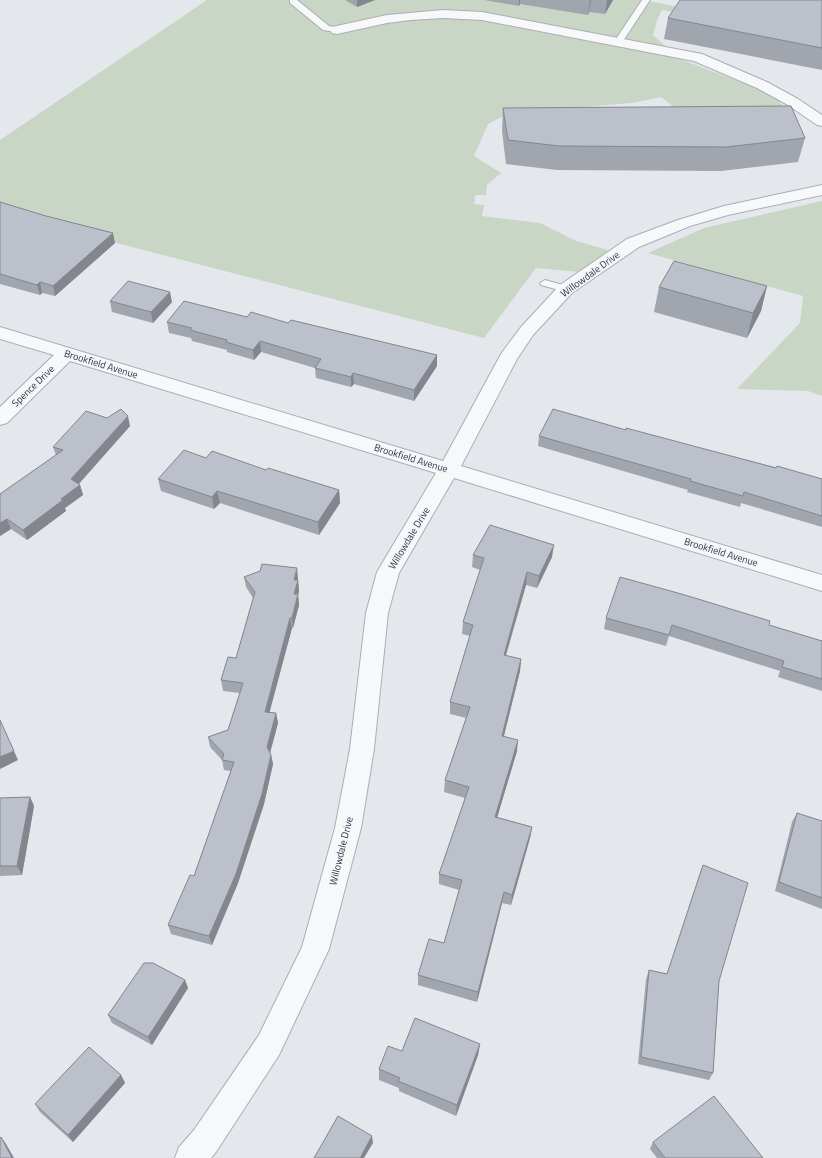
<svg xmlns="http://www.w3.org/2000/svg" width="822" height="1158" viewBox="0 0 822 1158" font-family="'Titillium Web',sans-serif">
  <rect width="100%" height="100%" fill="#e4e7ec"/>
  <g fill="#c9d6c5">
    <polygon points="207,0 643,0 822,35 822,41 662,10 658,18 653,35 680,59 772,94 783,106 767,110 680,112 661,97 632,103 509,113 488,124 474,156 501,173 487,185 486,195 475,195 474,204 484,205 482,216 540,223 576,241 608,250 589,273 536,268 484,338 0,213 0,140"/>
    <polygon points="822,201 822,396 808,391 737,389 800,323 803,296 648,253 704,228"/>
  </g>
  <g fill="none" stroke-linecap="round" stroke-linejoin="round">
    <defs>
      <g id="service">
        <polygon points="290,0 297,0 329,26 340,28 341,30 337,32 323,30 290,3"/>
        <polygon points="642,0 650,0 621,44 615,44 614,42"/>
        <polygon points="545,280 570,287 571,289 566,292 541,285 540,283"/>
      </g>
      <g id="minor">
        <polygon points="443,10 482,12 702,54 767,82 798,99 822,115 822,126 817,125 788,105 757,88 694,61 482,20 443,18 410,20 387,23 337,34 332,33 330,30 332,27 387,15"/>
        <polygon points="822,185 822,195 728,215 690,226 639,247 572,293 533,335 517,359 461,466 822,575 822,591 454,478 399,573 388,613 374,749 361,828 329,949 279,1055 216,1152 211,1158 175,1158 179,1147 194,1130 259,1035 302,947 335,828 350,749 366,613 377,572 436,473 70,361 7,423 0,425 0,407 54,355 0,339 0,327 443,461 501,354 521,327 560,285 627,239 678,220 724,206"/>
      </g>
    </defs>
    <use href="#service" stroke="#a9aeb7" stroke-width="2"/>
    <use href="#minor" stroke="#a9aeb7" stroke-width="2"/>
    <use href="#service" fill="#f7f8fa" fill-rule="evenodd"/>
    <use href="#minor" fill="#f7f8fa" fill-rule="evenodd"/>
  </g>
  <g fill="#a1a5ae">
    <polygon points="345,0 380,0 375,0 357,7"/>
    <polygon points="484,0 613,0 605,14 589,12 588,15 520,4 519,6"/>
    <polygon points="822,0 822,70 664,39 668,18"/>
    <polygon points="503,108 805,138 798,162 721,171 557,170 506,164 502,131"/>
    <polygon points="0,202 115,243 55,296 42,293 40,295 0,284"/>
    <polygon points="767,286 761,311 747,338 654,312 659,287"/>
    <polygon points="110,301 172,302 153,323 112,312"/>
    <polygon points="247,317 288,323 437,355 437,366 414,401 354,384 351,387 316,378 315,368 261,352 254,360 227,352 227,350 192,341 191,338 169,333 167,322"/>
    <polygon points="130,426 79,484 80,485 83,495 65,508 66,511 27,540 11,529 0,536 0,494 56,455 53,447"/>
    <polygon points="626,430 822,479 822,527 741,503 740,507 687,492 688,490 538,446 539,436"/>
    <polygon points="206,458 266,470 339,490 340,503 319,535 220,503 214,509 161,491 158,479"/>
    <polygon points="473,555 552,557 537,588 526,585 506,656 521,659 520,671 504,736 517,751 497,817 532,827 530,838 511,905 502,903 477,1002 418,985 418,975 444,943 459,890 439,884 439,874 465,798 444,792 445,780 466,718 450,714 450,702 470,636 462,634 463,622 480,570 472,567"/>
    <polygon points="244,577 298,578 297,580 298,580 299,591 298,594 299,605 293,628 292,628 269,712 276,713 278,723 270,752 271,755 273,764 264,804 238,883 212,945 171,934 168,925 194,876 231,771 224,770 222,760 210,747 208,737 228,730 240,693 223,691 221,680 236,658 253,598 246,587"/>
    <polygon points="606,618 769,625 822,641 822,691 778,677 780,671 669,636 666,646 604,629"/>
    <polygon points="30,797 34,806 22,875 0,876 0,798"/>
    <polygon points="797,813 822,821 822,909 775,891 792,822"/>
    <polygon points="703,865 719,981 713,1073 709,1080 638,1064 646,979 649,970 667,974"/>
    <polygon points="185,980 188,988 152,1045 112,1023 108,1015"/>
    <polygon points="480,1044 478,1055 456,1116 399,1091 399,1088 379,1080 379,1069 402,1051"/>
    <polygon points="121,1075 125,1083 73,1142 40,1112 35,1104"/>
    <polygon points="653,1142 763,1158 657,1158 650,1149"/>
  </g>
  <g fill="#83868d">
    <polygon points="357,0 375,0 357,7"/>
    <polygon points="519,0 520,0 520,4 519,6"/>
    <polygon points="590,0 591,0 589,12 588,15"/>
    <polygon points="607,0 613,0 605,14"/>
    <polygon points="113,233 115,243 55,296 53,286"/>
    <polygon points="40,282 42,293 40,295 37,285"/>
    <polygon points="767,286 761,311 747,338 753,313"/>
    <polygon points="170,292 172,302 153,323 151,312"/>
    <polygon points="260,341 261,352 254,360 253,350"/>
    <polygon points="437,355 437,366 414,401 414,390"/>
    <polygon points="353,373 354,384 351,387 351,377"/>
    <polygon points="128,416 130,426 74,489 80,485 83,495 65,508 66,511 27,540 23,530 61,499 71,479"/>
    <polygon points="339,490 340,503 319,535 318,522"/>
    <polygon points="217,491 220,503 214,509 212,497"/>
    <polygon points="7,519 11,529 0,536 0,523"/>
    <polygon points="554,545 552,557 537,588 539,576"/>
    <polygon points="297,568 298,578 295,590 294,580"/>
    <polygon points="527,572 526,585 502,667 504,655"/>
    <polygon points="298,580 299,591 296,604 294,594"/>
    <polygon points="298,594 299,605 293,628 292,618"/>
    <polygon points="290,618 292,628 267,722 265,712"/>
    <polygon points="521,659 520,671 501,747 502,736"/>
    <polygon points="276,713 278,723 269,757 267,747"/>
    <polygon points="518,740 517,751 494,828 495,817"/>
    <polygon points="14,751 18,760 0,769 0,757"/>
    <polygon points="271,755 273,764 264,804 238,883 212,945 209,936"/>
    <polygon points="30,797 34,806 22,875 17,866"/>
    <polygon points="532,827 530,838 511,905 512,895"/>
    <polygon points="504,892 502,903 477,1002 478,992"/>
    <polygon points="185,980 188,988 152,1045 148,1037"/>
    <polygon points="480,1044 478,1055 456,1116 457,1105"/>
    <polygon points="121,1075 125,1083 73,1142 68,1135"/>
    <polygon points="372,1136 373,1143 364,1158 360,1158"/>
    <polygon points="1,1137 6,1144 14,1158 12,1158"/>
  </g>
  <g fill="#bbc0ca" stroke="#83868d">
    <polygon points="680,0 822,0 822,48 668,18"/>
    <polygon points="791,106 805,138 726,147 559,146 508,140 503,108"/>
    <polygon points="0,202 46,216 113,233 53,286 40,282 37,285 0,274"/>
    <polygon points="674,261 767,286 753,313 659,287"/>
    <polygon points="128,281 170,292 151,312 110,301"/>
    <polygon points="184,301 247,317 251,312 288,323 291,320 437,355 414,390 353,373 351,377 315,368 321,359 260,341 253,350 226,342 227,340 190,330 192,328 167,322"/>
    <polygon points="121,409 128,416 71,479 80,485 61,499 63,500 23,530 7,519 0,523 0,494 63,450 53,447 86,411 107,418"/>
    <polygon points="553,409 626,430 626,428 776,468 777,466 822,479 822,516 744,492 743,496 690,481 691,479 539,436"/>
    <polygon points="184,450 206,458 212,451 266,470 268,468 339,490 318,522 217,491 212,497 158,479"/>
    <polygon points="490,525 554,545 539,576 527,572 504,655 521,659 502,736 518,740 495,817 532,827 512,895 504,892 478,992 418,975 429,939 444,943 462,880 439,874 469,787 445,780 470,707 450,702 473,625 463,622 484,558 473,555"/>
    <polygon points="262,564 297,568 294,580 298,580 294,594 298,594 292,618 290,618 265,712 276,713 267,747 271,755 262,794 236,874 209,936 168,925 190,875 194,876 234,762 222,760 224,754 208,737 228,730 243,683 221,680 228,657 236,658 255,592 244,577 260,571"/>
    <polygon points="620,577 685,595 770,621 769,625 822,641 822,679 782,667 784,661 672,625 669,635 606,618"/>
    <polygon points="0,720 14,751 0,757"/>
    <polygon points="30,797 17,866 0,866 0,798"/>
    <polygon points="797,813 822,821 822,898 779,882"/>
    <polygon points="703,865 748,883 719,981 713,1073 641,1057 649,970 667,974"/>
    <polygon points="144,963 153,963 185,980 148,1037 108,1015"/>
    <polygon points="415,1018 480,1044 457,1105 398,1081 400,1078 379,1069 388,1046 402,1051"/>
    <polygon points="89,1047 121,1075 68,1135 35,1104"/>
    <polygon points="714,1096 763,1158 665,1158 653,1142"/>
    <polygon points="338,1116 372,1136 360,1158 314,1158"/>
    <polygon points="1,1137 12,1158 0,1158 0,1138"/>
  </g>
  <g text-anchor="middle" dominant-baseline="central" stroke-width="3" stroke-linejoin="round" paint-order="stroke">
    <g font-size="10" fill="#2b3445" stroke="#f4f6f9">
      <text transform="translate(590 274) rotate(-36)">Willowdale Drive</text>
      <text transform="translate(101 364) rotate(17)">Brookfield Avenue</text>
      <text transform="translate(33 386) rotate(-44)">Spence Drive</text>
      <text transform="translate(411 458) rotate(17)">Brookfield Avenue</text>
      <text transform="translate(409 538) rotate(-59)">Willowdale Drive</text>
      <text transform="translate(721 552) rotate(17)">Brookfield Avenue</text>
      <text transform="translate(341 851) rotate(-76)">Willowdale Drive</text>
    </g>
  </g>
</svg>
